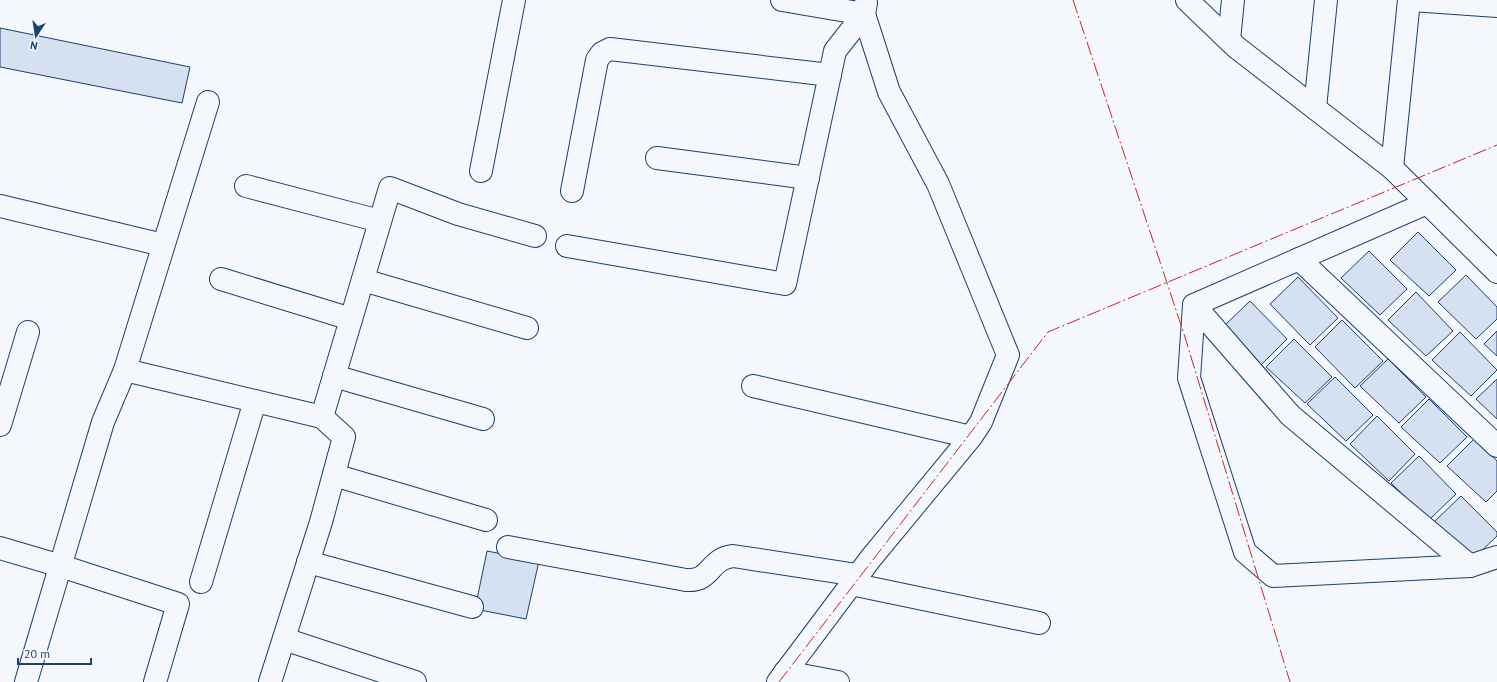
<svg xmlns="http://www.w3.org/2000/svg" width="1497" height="682" viewBox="0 0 1497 682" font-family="'PT Sans',sans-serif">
  <rect width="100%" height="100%" fill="#f4f7fb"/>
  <g fill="#d5e0f0" stroke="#1d3f73">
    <polygon points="0,28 190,67 182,103 0,67"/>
    <polygon points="1418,232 1456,270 1429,296 1390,260"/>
    <polygon points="1369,251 1407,289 1380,315 1341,278"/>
    <polygon points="1466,275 1497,307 1497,319 1476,339 1438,302"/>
    <polygon points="1298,277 1338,318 1310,345 1270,304"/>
    <polygon points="1416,292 1453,331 1426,356 1388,320"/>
    <polygon points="1250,301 1287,339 1261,365 1222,328"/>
    <polygon points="1342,320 1383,361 1355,388 1315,347"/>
    <polygon points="1497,331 1497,356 1484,344"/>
    <polygon points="1460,332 1497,370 1471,396 1432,360"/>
    <polygon points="1294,339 1332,377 1305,403 1266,367"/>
    <polygon points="1388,359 1426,397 1399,423 1360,386"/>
    <polygon points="1335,377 1373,415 1346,441 1307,404"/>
    <polygon points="1497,379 1497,419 1476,399"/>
    <polygon points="1429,399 1467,437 1440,463 1401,427"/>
    <polygon points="1377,416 1415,454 1389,481 1350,444"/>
    <polygon points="1475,438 1497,461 1497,491 1486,502 1447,466"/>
    <polygon points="1419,456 1456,494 1429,520 1391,483"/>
    <polygon points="1461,496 1497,532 1497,536 1472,560 1433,523"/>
    <polygon points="487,551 539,561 526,619 475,609"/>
  </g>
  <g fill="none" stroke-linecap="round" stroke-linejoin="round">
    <defs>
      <g id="minor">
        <polyline points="782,0 864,14"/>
        <polyline points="1187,0 1236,47 1392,168 1497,272"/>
        <polyline points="1412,0 1497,6"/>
        <polyline points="1229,40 1233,0"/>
        <polyline points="1315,108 1326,0"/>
        <polyline points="657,158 808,178"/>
        <polyline points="1392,168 1409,0"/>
        <polyline points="481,171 514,0"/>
        <polyline points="246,186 380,221"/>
        <polyline points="572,191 597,60 602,53 610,49 830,75"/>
        <polyline points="1427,203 1194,305 1189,378 1245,552 1273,576 1470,566 1497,557"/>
        <polyline points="0,206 163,245"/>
        <polyline points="567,246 785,284 835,51 864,14 866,3"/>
        <polyline points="1299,259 1497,446"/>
        <polyline points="221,279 351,319"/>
        <polyline points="363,280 527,328"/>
        <polyline points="1194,305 1290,415 1470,566"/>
        <polyline points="125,370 208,102"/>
        <polyline points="334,376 483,419"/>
        <polyline points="753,386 971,437"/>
        <polyline points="0,425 28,332"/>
        <polyline points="334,475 486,520"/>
        <path d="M508,547L686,580C712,582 708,559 733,556L857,575"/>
        <polyline points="0,548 61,566 178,604 155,682"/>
        <polyline points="308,562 472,607"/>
        <polyline points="201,582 255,401"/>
        <polyline points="851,584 1039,623"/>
        <polyline points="284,639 415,682"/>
        <polyline points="785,672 838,682"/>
        <polyline points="26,682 103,422 125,370 322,417 390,188 458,214 535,236"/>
        <polyline points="270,682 321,522 344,437 322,417"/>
        <polyline points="778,682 871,558 971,437 981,422 1008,355 938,184 889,92 864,14"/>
      </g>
    </defs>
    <use href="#minor" stroke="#1d3f73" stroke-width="24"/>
    <use href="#minor" stroke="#f4f7fb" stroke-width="22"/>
    <g stroke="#c62828" stroke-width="1" stroke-dasharray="14 3 2 3" stroke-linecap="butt">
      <polyline points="1073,0 1184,334 1290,682"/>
      <polyline points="779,682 1048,332 1497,145"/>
    </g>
  </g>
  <g transform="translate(36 36) rotate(192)" stroke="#f4f7fb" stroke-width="3" paint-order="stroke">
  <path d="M0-3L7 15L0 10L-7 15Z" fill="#1d3f73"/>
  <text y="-6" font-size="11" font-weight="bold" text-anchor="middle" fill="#1d3f73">N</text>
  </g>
  <path d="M18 658v6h73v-6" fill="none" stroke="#1d3f73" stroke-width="2"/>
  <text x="24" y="658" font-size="12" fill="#1d3f73" stroke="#f4f7fb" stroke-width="3" paint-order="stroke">20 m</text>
</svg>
